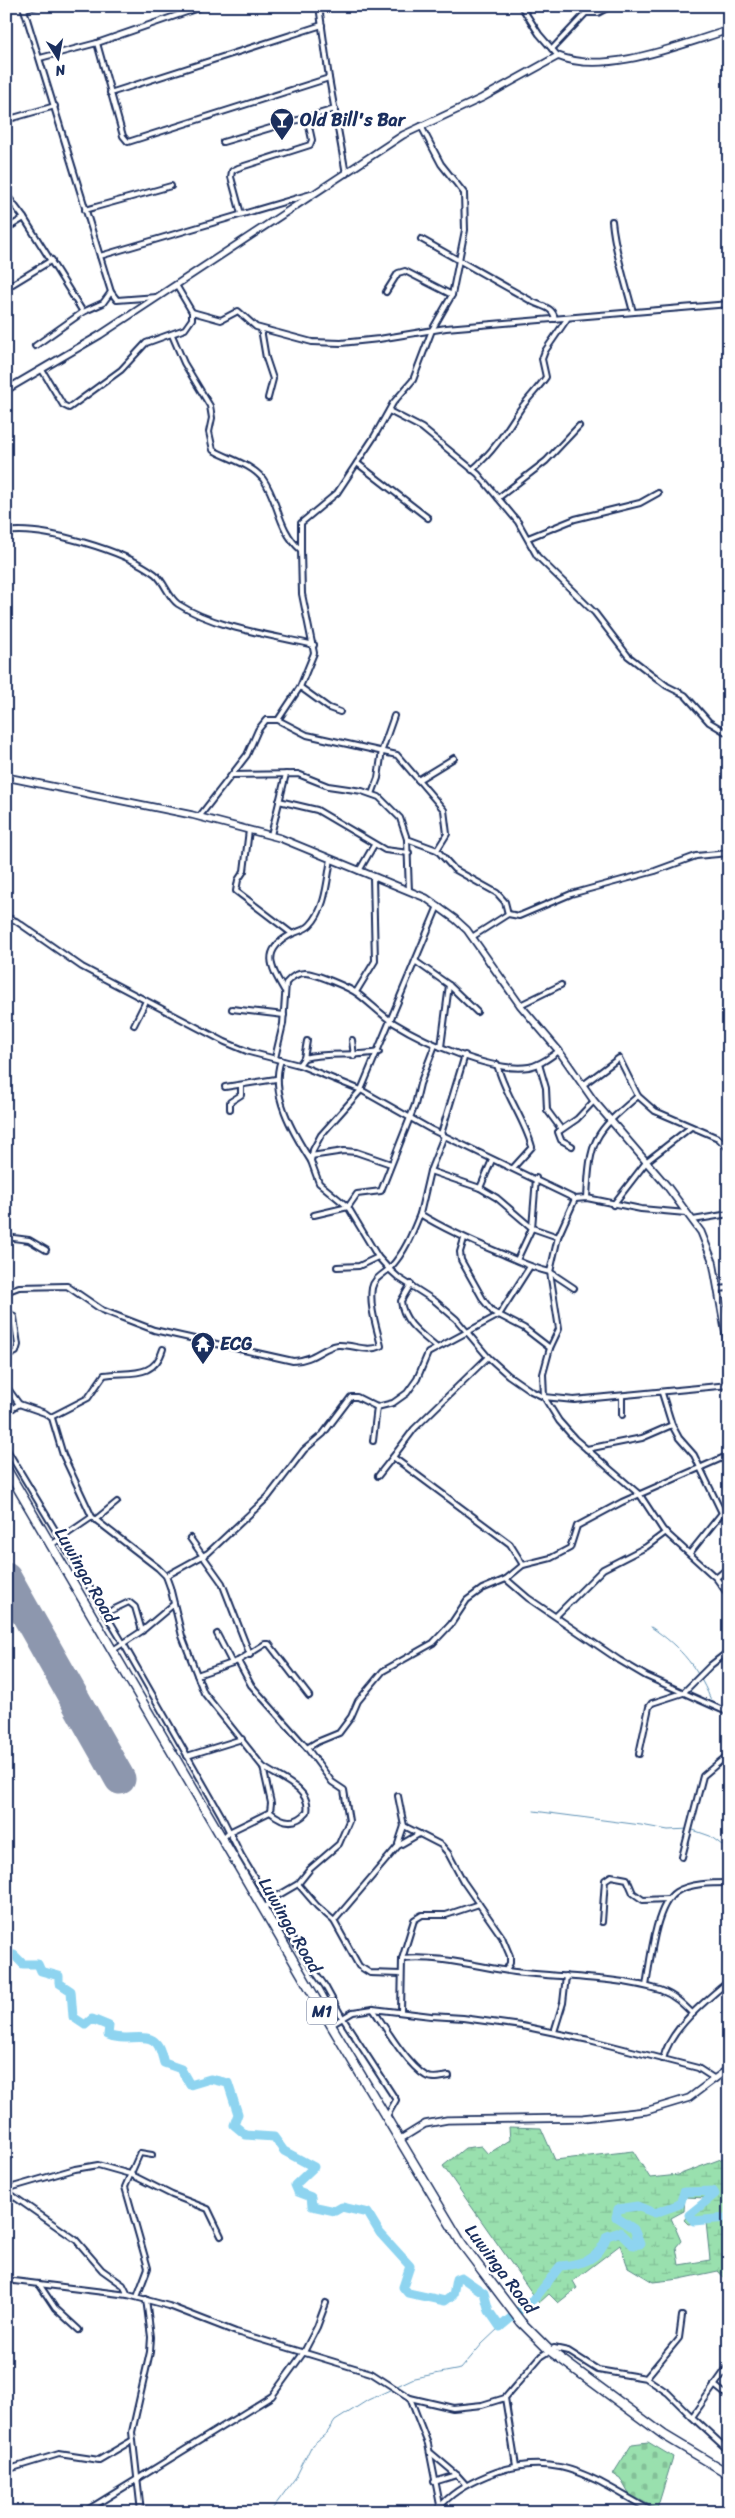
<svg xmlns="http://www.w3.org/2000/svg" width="735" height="2518" viewBox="0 0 735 2518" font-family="Sriracha,sans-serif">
  <defs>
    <pattern id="wetland-marsh" width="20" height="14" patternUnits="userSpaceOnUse" patternTransform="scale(1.25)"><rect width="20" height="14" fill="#99e0ae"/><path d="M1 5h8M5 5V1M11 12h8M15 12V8" fill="none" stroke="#83c098"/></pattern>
    <pattern id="cemetery-stones" width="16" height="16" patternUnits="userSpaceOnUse" patternTransform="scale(1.25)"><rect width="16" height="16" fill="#99e0ae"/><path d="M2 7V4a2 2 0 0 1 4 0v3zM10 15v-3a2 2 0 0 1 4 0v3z" fill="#83c098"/></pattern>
  </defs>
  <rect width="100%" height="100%" fill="#fff"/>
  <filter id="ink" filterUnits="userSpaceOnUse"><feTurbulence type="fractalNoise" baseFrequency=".02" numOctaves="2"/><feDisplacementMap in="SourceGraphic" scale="10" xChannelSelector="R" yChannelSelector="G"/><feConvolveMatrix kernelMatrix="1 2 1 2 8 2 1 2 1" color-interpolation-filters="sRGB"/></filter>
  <g filter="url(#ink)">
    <path fill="url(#wetland-marsh)" stroke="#5a8886" fill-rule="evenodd" d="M509,2127L541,2128L555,2160L633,2151L650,2178L678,2175L729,2156V2283L718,2271L680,2279L653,2282L628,2267L620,2245L573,2281L577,2288L558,2303L549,2294L539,2303L443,2166L465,2148L481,2146L488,2154L510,2140ZM685,2197L706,2198L691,2211L684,2220L688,2224L706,2222L710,2260L679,2265L676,2247L681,2241L671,2218L684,2211Z"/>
    <polygon fill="url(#cemetery-stones)" stroke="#5a8886" points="648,2442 673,2457 657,2509 629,2494 620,2478 613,2474 632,2444"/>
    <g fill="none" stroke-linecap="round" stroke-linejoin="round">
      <g stroke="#6092b6" stroke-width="1">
        <path d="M651,1627C682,1648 699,1669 713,1705"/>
        <polyline points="715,1708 729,1717"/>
        <polyline points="534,1811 641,1825 668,1830 690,1829 710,1836 722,1845 729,1847"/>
        <polyline points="395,2387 414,2378 461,2369 482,2344 500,2327"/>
        <polyline points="270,2512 296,2477 312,2445 327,2433 335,2421 368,2400 392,2389"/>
      </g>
      <path stroke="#8ed4f0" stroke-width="9" d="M6,1954L14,1955L23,1964H38L41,1971L59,1976V1983L71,1991L73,2017L85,2025L92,2019L109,2026L108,2035C124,2043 148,2031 157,2044C161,2049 162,2057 164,2063L181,2069L190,2085L210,2079L228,2083L238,2114L234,2125L246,2135L274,2137L284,2151L314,2167L295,2185L298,2192L311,2197L312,2206L335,2211L342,2207L368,2213L380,2233L410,2266L403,2287L408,2293L445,2301L453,2295L456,2279L461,2277L484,2293L489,2311L500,2327L537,2296L560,2266C584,2264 599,2260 607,2236L620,2232L633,2245L640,2244L634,2229L616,2217L618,2209L637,2206L655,2213L680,2204L684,2192L713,2191L715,2194L689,2215L694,2221L726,2218L729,2215"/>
      <polyline stroke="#8d97ae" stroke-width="31" points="6,1578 120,1779"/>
      <defs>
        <g id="street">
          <polyline points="23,6 111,292 117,300 157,297"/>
          <polyline points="521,6 539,34 558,56"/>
          <polyline points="24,9 36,6"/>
          <polyline points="97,43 123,136 128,142 329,78 319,6"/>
          <polyline points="552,49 586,13 598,13 611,6"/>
          <polyline points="40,58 97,43 204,6"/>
          <polyline points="329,78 346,174"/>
          <polyline points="110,93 322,25"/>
          <polyline points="6,120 55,106"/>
          <polyline points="223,142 335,109"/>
          <polyline points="6,194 24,218"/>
          <polyline points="85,210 171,186"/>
          <polyline points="241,214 231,177 232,171 238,168 310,145 312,140 307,117"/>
          <path d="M612,221C615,252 625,281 633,312"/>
          <polyline points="6,229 24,218 83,312"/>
          <path d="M421,239L533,302C543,307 553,307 555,319"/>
          <polyline points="100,256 311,194"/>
          <polyline points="176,285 192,312 221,320 238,311 256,327 312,342 341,343 379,339 446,328 729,304"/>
          <polyline points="6,288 52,260"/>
          <polyline points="386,292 398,273 405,271 452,295"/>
          <polyline points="261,329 266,358 273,379 268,398"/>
          <path d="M172,335L184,363L210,406L212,418L209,432L213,450C229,459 251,464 263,479C279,501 277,529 301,550L302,594L314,653L300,687L278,720H266L258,730L247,755L199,817"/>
          <polyline points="35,346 83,312 103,303 111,292"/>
          <polyline points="42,370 63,405 69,408 121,370 146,343 185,329 192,319 192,312"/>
          <polyline points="389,411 422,428 478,474 518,522 537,556 595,613 628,656 667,686 685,695 709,722 729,734"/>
          <polyline points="357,463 428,518"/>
          <path d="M472,470C492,453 505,433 519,411C527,399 538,389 546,377L542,359L545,351L567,319"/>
          <polyline points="498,498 546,461 579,426"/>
          <path d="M6,532C42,526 125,551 155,574C165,582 168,597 178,604C215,628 271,635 314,645"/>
          <polyline points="528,538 575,519 640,503 658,493"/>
          <polyline points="301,550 301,523 337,493 374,437 393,403 413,380 432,330 452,295 465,230 464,193 441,164 421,126"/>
          <polyline points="300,687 329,708 340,712"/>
          <polyline points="278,720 307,735 397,755 444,810 447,834 437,850"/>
          <polyline points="232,775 298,774 328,786 362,791 379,797 400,818 407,839 409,891"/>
          <polyline points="418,780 454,758"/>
          <polyline points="372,794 378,778 382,750 394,716"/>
          <polyline points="279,801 317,810 385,850 409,853"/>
          <polyline points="249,830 244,871 238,880 236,891 291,933"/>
          <polyline points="271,835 286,774"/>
          <polyline points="407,839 437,850 454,869 497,893 505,902 508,914"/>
          <polyline points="359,871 374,845"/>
          <polyline points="438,906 361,1090 321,1135 313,1150 311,1161 319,1183 348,1207 378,1257 389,1269 399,1278 435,1301 456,1319 488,1357 508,1375 531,1391 544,1397 543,1374 550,1348 559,1329 550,1272"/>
          <polyline points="6,917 16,921 82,967 225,1042 249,1052 299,1065 361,1090 430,1129 575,1199 587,1198 641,1209 686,1213"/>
          <polyline points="472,937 508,914 519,916 571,894 655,871 696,856 729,853"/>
          <polyline points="415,961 449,985 477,1012"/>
          <path d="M284,990C271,967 261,951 290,935C297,931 304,931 310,925C326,909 327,880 331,859"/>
          <polyline points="356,992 375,961 373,877"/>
          <polyline points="520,1005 561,985"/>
          <polyline points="232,1009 284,1015"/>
          <polyline points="134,1025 146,1001"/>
          <polyline points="352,1040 354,1056"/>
          <polyline points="441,1047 449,985"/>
          <path d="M275,1058L283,1024L286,983C291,977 297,973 305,973C315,973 350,988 358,994C370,1003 381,1015 394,1023C425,1042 492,1073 529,1067C541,1065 550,1057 559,1051"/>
          <polyline points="304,1058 307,1041"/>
          <path d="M281,1060C269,1093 293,1133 311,1161"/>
          <path d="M497,1064C504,1093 524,1118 532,1147L513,1168"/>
          <polyline points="539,1064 546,1088 547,1110 561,1129"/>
          <path d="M299,1065L304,1058C328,1052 354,1057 379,1052"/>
          <polyline points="583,1085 619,1058 638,1096"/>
          <polyline points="225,1087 276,1079"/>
          <polyline points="230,1109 230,1102 241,1095 241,1085"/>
          <polyline points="441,1134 465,1055"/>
          <path d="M444,1136L430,1171L420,1214C446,1230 471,1241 500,1253C517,1260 531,1268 550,1272L558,1237L575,1199"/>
          <polyline points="572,1146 561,1140 558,1132 577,1119 594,1101"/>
          <polyline points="311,1156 344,1151 356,1152 391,1164"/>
          <polyline points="430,1171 480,1188 497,1198 532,1228 558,1237"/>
          <polyline points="480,1188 492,1160"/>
          <path d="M587,1198C590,1139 593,1134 638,1096L655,1111L718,1138L729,1149"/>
          <polyline points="613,1205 647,1161 691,1127"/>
          <polyline points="314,1215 348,1207 357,1194 381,1191 415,1105 420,1084 435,1045"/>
          <polyline points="693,1220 729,1214"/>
          <polyline points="6,1237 29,1240 46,1250"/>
          <polyline points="464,1239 460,1252 461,1260 484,1301 493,1312 524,1328 550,1348"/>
          <polyline points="517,1260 532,1228 536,1178"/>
          <polyline points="337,1267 359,1266 378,1257"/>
          <polyline points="550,1272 574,1288"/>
          <path d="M411,1284L401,1301C403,1322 421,1334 436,1347"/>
          <polyline points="718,1289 729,1288"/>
          <path d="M6,1292L19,1287L67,1286L102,1310L154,1330L293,1361C313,1361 324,1346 338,1345C353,1344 366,1353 381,1346C377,1328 369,1307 372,1288C374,1278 383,1275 390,1268C405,1252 412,1234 420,1214"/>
          <polyline points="6,1315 11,1314 14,1317 18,1345 16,1352 6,1357"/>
          <polyline points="488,1357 414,1429 393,1457 510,1544 523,1565 551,1558 570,1548 577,1526 622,1502 729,1455"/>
          <polyline points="729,1385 574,1400 544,1397 559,1421 575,1439 640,1495 663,1530 716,1578 729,1596"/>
          <polyline points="6,1386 19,1404 45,1413 52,1418 63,1455 92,1517 158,1568 166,1576 170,1587 182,1636 204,1693 263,1767 271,1803 270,1812 229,1832 222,1839"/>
          <polyline points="662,1393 672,1425 679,1438 694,1455 722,1513"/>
          <polyline points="622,1396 622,1415"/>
          <polyline points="6,1413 19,1404"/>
          <path d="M51,1417L88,1398L104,1375C128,1371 154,1380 163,1349"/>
          <polyline points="373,1441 377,1407 393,1403 407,1393 417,1379 428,1353 499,1315 529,1268"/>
          <polyline points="6,1448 123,1643 221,1815 241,1855 286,1930 325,1986 342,2017 396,2100 387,2116"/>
          <polyline points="587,1449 642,1438 672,1425"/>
          <polyline points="378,1476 393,1457"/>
          <polyline points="95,1520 117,1502"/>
          <polyline points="190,1538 222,1583 250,1655"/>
          <polyline points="51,1545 92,1517"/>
          <polyline points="690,1553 722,1513 729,1512"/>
          <polyline points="523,1565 506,1579 528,1598 619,1660 646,1676 729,1713"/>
          <polyline points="166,1576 208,1553 268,1497 304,1450 323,1434 351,1397 357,1397 377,1407"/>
          <polyline points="716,1578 729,1567"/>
          <polyline points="106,1613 129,1602 135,1607 142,1631"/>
          <polyline points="556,1616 603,1569 646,1547 666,1532"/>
          <polyline points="217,1634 232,1663"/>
          <polyline points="113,1650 142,1631 174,1604"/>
          <polyline points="238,1661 251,1685 307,1748 332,1782 344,1790 349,1821 339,1844 310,1869 298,1884 279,1895 264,1908"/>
          <polyline points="197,1675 238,1661 265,1644 269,1644 309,1696"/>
          <polyline points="307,1748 317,1742 339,1733 351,1717 358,1701 383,1671 433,1643 451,1624 467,1600 482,1589 506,1579"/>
          <polyline points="639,1754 649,1707 652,1703 683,1693 711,1665 729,1651"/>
          <polyline points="187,1756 242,1739"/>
          <path d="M263,1767C279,1778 312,1789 307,1812C295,1826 282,1822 270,1812"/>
          <polyline points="398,1796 404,1826 441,1845 448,1853 463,1881 502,1937 510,1956 510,1963 506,1970"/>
          <polyline points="398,1844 404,1826"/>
          <polyline points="682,1857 703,1776 729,1754"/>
          <polyline points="298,1884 317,1906 334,1921 359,1966 370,1973 401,1974"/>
          <polyline points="334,1921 398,1846 419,1834"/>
          <polyline points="602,1922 605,1880 611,1876 627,1879 633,1893 643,1900 668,1899"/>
          <path d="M402,1959C440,1955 478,1967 515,1972C563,1978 613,1976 660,1990C674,1995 683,2004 693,2014"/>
          <path d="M646,1986C650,1963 655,1905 676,1892C690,1883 712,1883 729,1883"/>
          <path d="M373,2009C385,2027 407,2065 426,2076C432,2080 442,2077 449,2076"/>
          <polyline points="401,2012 402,1959 414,1920 422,1915 446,1915 479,1904"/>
          <polyline points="331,2025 353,2012 373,2009 431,2016 463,2018 522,2026 589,2040 698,2068 715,2079"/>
          <polyline points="554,2032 563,2003 566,1976"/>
          <path d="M663,2059C670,2029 706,2000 729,1981"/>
          <polyline points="6,2189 75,2169 98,2165 130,2174 172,2195 208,2209 221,2236"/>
          <polyline points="6,2191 76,2240 102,2270 123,2285 128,2295"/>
          <polyline points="6,2280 128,2295 169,2306 236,2332 371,2373 410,2398 453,2408 482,2405 505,2398 541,2356 554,2348 568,2351 598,2370 646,2378 668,2393 692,2417 729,2365"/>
          <polyline points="39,2284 55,2308 79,2330"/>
          <polyline points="137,2297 148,2268 125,2187 140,2153 152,2155"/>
          <polyline points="646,2378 679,2338 682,2316"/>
          <polyline points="714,2385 729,2397"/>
          <polyline points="410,2398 428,2444 440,2505"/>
          <polyline points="505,2398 516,2466"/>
          <polyline points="692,2417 729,2451"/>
          <polyline points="431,2453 457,2475 466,2485"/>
          <polyline points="6,2470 59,2454 99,2460 133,2440"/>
          <polyline points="434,2482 457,2475"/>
          <polyline points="84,2512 272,2396 304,2352 317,2327 326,2303"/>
          <polyline points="141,2512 132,2432 150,2352 151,2337 146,2299"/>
          <path d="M437,2512C445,2497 464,2486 479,2479C552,2445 591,2477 653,2512"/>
        </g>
        <g id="secondary">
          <path d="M6,390L100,335L403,135L482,98L558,56C605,76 682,44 729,30"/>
          <polyline points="6,777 192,815 280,838 426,898 455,919 467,930 520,1005 559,1051 594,1101 667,1186 701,1232 713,1262 729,1352"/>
          <polyline points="399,2140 425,2124 447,2120 583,2118 646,2111 689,2098 729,2068"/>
        </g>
        <polyline id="highway" points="6,1468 331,2025 462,2244 521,2322 549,2350 664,2435 729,2474"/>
      </defs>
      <use href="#street" stroke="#1b2f5e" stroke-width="8"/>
      <use href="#secondary" stroke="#1b2f5e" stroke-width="9"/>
      <use href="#highway" stroke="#1b2f5e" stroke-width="11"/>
      <use href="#street" stroke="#fff" stroke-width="4"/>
      <use href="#secondary" stroke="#fff" stroke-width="5.5"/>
      <use href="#highway" stroke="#fff" stroke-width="8"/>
    </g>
  </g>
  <defs>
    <symbol id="bar-pin" viewBox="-11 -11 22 30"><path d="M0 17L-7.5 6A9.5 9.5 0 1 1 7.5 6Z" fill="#1b2f5e" stroke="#fff"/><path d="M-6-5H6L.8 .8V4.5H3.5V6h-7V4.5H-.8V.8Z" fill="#fff"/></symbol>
    <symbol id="temple-pin" viewBox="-11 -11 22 30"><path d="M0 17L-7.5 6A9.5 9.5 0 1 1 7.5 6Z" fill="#1b2f5e" stroke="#fff"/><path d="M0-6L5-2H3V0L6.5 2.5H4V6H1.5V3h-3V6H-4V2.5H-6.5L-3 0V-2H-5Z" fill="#fff"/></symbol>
  </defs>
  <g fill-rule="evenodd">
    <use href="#bar-pin" x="268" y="106" width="28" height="38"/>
    <use href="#temple-pin" x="189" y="1330" width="28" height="38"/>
  </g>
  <g text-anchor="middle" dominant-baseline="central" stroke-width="5" stroke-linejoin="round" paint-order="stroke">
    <rect fill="#fff" stroke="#5f6d8e" stroke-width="1" x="307" y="1997.5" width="30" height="27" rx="4"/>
    <g font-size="16" font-weight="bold" fill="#1b2f5e">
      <text x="322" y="2011">M1</text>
    </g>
    <g font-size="18" font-weight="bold" fill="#1b2f5e" stroke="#fff" text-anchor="start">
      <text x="300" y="120">Old Bill's Bar</text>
      <text x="220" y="1344">ECG</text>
    </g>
    <g font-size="18" fill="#1b2f5e" stroke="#fff">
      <text transform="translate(86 1575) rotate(60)">Luwinga Road</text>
      <text transform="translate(290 1925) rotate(60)">Luwinga Road</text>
      <text transform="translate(501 2269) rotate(53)">Luwinga Road</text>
    </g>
  </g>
  <rect width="735" height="2518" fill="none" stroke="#fff" stroke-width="25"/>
  <rect x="12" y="12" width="710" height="2493" fill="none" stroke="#1b2f5e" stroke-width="2" filter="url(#ink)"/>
  <g transform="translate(58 58) rotate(169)" stroke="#ffffff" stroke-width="4" paint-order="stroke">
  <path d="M0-4L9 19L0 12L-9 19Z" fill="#1b2f5e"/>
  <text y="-8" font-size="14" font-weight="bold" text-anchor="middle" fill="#1b2f5e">N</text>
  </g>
</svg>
